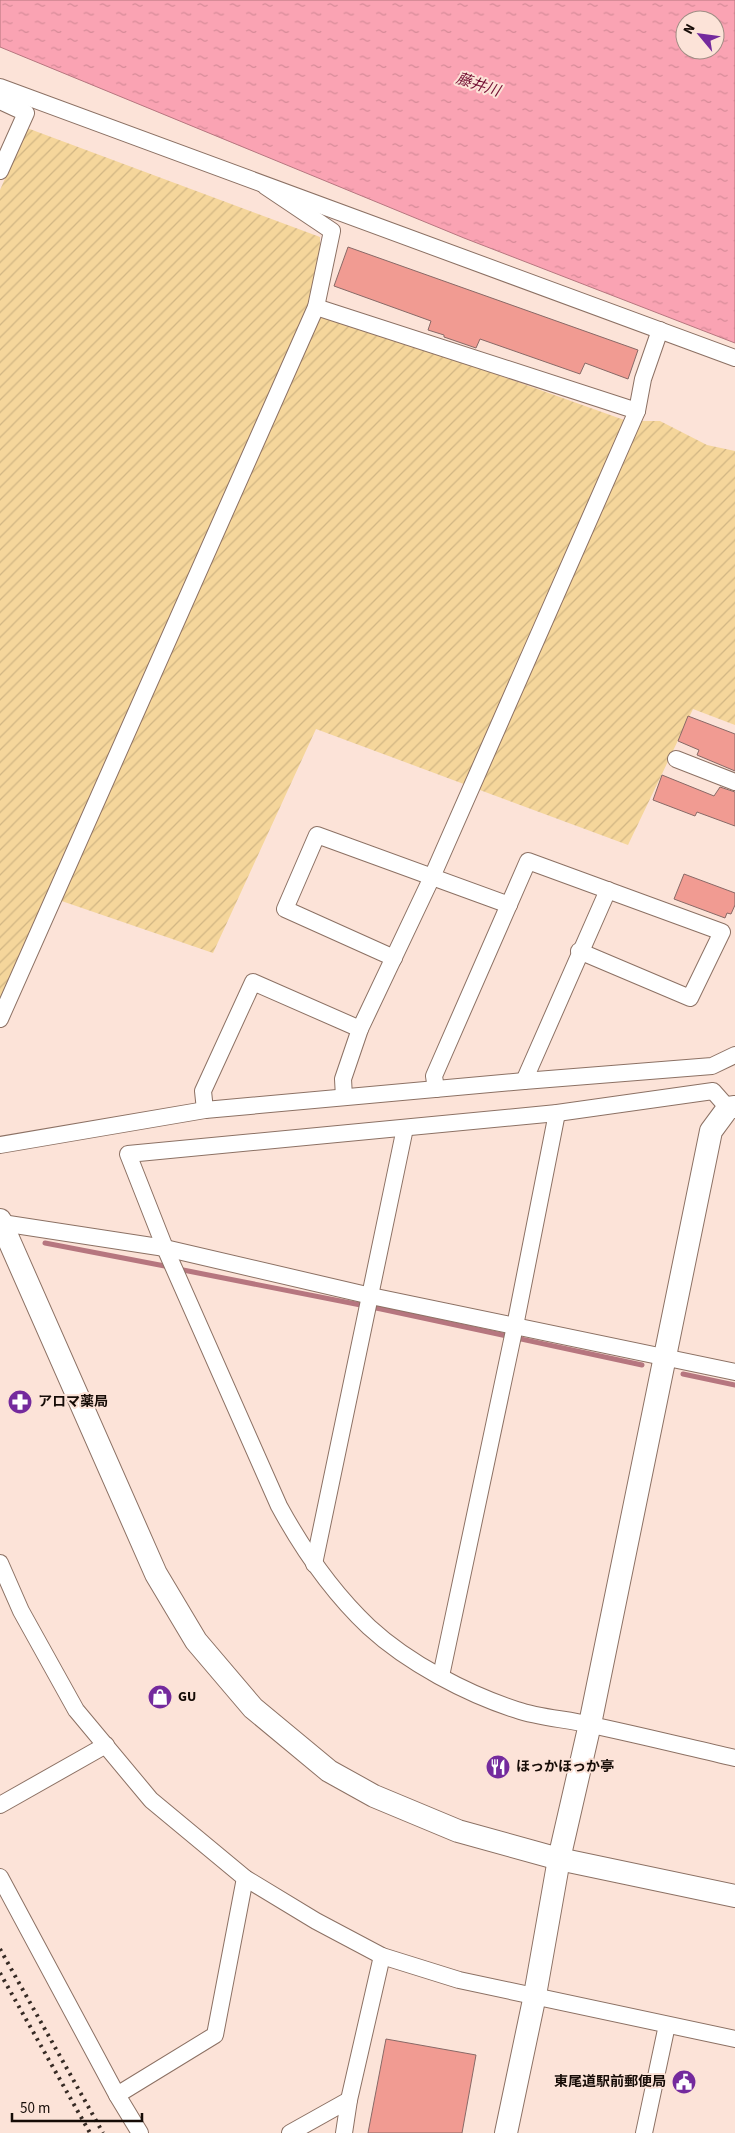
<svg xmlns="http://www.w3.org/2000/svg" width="735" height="2133" viewBox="0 0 735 2133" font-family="'Source Sans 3','Noto Sans JP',sans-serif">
  <defs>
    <pattern id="garden-furrows" width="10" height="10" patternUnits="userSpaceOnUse" patternTransform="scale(1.25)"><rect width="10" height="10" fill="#f5d69b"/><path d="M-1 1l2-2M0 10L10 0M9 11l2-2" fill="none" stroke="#d1b684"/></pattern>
    <pattern id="water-ripples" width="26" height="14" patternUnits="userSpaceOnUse" patternTransform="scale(1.25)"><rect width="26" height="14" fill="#faa3b3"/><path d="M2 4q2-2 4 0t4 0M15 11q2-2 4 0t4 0" fill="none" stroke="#d68b98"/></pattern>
  </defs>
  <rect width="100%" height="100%" fill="#fce3d8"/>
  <polygon fill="url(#garden-furrows)" points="27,128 320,237 320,271 311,308 627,421 660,421 707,445 735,451 735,725 693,709 628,845 316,729 213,953 47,896 0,1000 0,190"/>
  <path fill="url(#water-ripples)" stroke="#b6767f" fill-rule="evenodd" d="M0,0H735V343L464,238L0,47ZM685,20H715V50H685Z"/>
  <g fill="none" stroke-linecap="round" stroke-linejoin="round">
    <g stroke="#b6767f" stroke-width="5">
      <polyline points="45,1243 170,1267"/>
      <polyline points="178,1269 381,1309 642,1365"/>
      <polyline points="683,1374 735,1385"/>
    </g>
  </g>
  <g fill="#f19b92" stroke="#886966">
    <polygon points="348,247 638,350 628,379 585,363 580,374 480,339 476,348 444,337 444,335 428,330 431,321 334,286"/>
    <polygon points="688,716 735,734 735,771 697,755 699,750 678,741"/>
    <polygon points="662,775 714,796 720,787 735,792 735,826 697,812 695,816 653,800"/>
    <polygon points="684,874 735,893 735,905 731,914 727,913 725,918 674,899"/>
    <polygon points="386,2039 476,2055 462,2133 368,2133"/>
  </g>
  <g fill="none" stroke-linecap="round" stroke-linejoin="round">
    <defs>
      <g id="street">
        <polyline points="0,87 735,358"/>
        <polyline points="0,101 26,113 0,171"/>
        <polyline points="316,307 637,411"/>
        <polyline points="676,759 735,782"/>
        <polyline points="394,958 285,909 317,835 509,905"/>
        <polyline points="0,1019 316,307 332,231 265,186"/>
        <polyline points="524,1081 608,890"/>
        <polyline points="436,1089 434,1076 528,861 722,932 690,998 579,951"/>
        <polyline points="344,1097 343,1079 360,1029 432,877 637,411 643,379 660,330"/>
        <path d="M728,1108L713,1091L557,1113L128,1154L165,1248L279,1506C303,1550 332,1592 369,1627C408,1663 467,1694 517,1710C540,1718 567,1719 591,1725C639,1735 687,1747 735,1758"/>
        <polyline points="205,1110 203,1091 253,982 360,1029"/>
        <polyline points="0,1145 205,1110 524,1081 712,1066 735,1055"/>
        <polyline points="2,1223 165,1248 371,1296 735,1372"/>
        <polyline points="0,1563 21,1611 76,1710 151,1800 245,1878 316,1921 382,1956 459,1980 735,2039"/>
        <polyline points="314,1564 405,1128"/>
        <polyline points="441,1676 515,1326 557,1113"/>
        <polyline points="0,1805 106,1745"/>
        <polyline points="0,1877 117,2095 140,2133"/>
        <polyline points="117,2095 215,2035 245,1878"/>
        <polyline points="290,2133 349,2100"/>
        <polyline points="344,2133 349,2100 382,1956"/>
        <polyline points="644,2133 667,2025"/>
      </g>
      <g id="secondary">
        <polyline points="0,1220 156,1574 196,1641 253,1708 329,1771 374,1796 458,1831 559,1859 735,1896"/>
        <polyline points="506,2133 535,1995 559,1859 590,1724 711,1131 728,1108 735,1107"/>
      </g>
    </defs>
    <use href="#street" stroke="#8c7164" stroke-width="18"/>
    <use href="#secondary" stroke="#8c7164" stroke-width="24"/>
    <use href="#street" stroke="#fff" stroke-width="16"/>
    <use href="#secondary" stroke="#fff" stroke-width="22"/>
    <g stroke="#362a24" stroke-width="4" stroke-dasharray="2.5 5" stroke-linecap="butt">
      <polyline points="0,1949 103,2133"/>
      <polyline points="0,1973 90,2133"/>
    </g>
  </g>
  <defs>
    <symbol id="pharmacy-disc" viewBox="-11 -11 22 22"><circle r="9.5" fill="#742a9d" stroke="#fce3d8"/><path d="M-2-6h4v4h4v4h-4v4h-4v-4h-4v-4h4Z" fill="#fff"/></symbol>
    <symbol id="shop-disc" viewBox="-11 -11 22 22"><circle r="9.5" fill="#742a9d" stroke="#fce3d8"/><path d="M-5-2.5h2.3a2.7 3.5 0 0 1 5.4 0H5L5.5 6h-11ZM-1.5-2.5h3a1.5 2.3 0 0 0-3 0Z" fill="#fff"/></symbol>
    <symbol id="restaurant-disc" viewBox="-11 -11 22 22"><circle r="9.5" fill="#742a9d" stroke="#fce3d8"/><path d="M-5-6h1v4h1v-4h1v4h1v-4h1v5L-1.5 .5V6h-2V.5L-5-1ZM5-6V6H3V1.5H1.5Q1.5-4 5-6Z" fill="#fff"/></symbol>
    <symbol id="civic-disc" viewBox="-11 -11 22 22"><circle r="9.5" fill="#742a9d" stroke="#fce3d8"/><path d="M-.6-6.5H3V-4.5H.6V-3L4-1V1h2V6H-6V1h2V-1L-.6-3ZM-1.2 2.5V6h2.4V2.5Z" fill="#fff"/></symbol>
  </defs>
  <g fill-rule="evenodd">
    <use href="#pharmacy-disc" x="6" y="1388" width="28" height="28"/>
    <use href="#shop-disc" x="146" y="1683" width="28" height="28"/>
    <use href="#restaurant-disc" x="484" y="1753" width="28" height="28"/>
    <use href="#civic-disc" x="670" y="2068" width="28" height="28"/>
  </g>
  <g text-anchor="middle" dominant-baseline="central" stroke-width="4" stroke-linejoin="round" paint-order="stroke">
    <g font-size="14" font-weight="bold" fill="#160c07" stroke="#fce3d8" text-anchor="start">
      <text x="38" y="1402">アロマ薬局</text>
      <text x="178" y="1697">GU</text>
      <text x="516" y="1767">ほっかほっか亭</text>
      <text x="666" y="2082" text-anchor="end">東尾道駅前郵便局</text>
    </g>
    <g font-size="15" font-style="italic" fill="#730e32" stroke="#fce3d8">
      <text transform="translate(478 85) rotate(18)">藤井川</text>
    </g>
  </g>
  <g transform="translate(700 35) rotate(299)"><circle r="24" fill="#fce3d8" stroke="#a08d84"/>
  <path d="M0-4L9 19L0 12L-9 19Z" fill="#742a9d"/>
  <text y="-8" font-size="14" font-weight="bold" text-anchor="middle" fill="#160c07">N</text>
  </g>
  <path d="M12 2113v8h130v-8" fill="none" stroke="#160c07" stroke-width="2.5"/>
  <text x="20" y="2113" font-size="15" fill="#160c07" stroke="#fce3d8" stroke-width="4" paint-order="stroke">50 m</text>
</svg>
